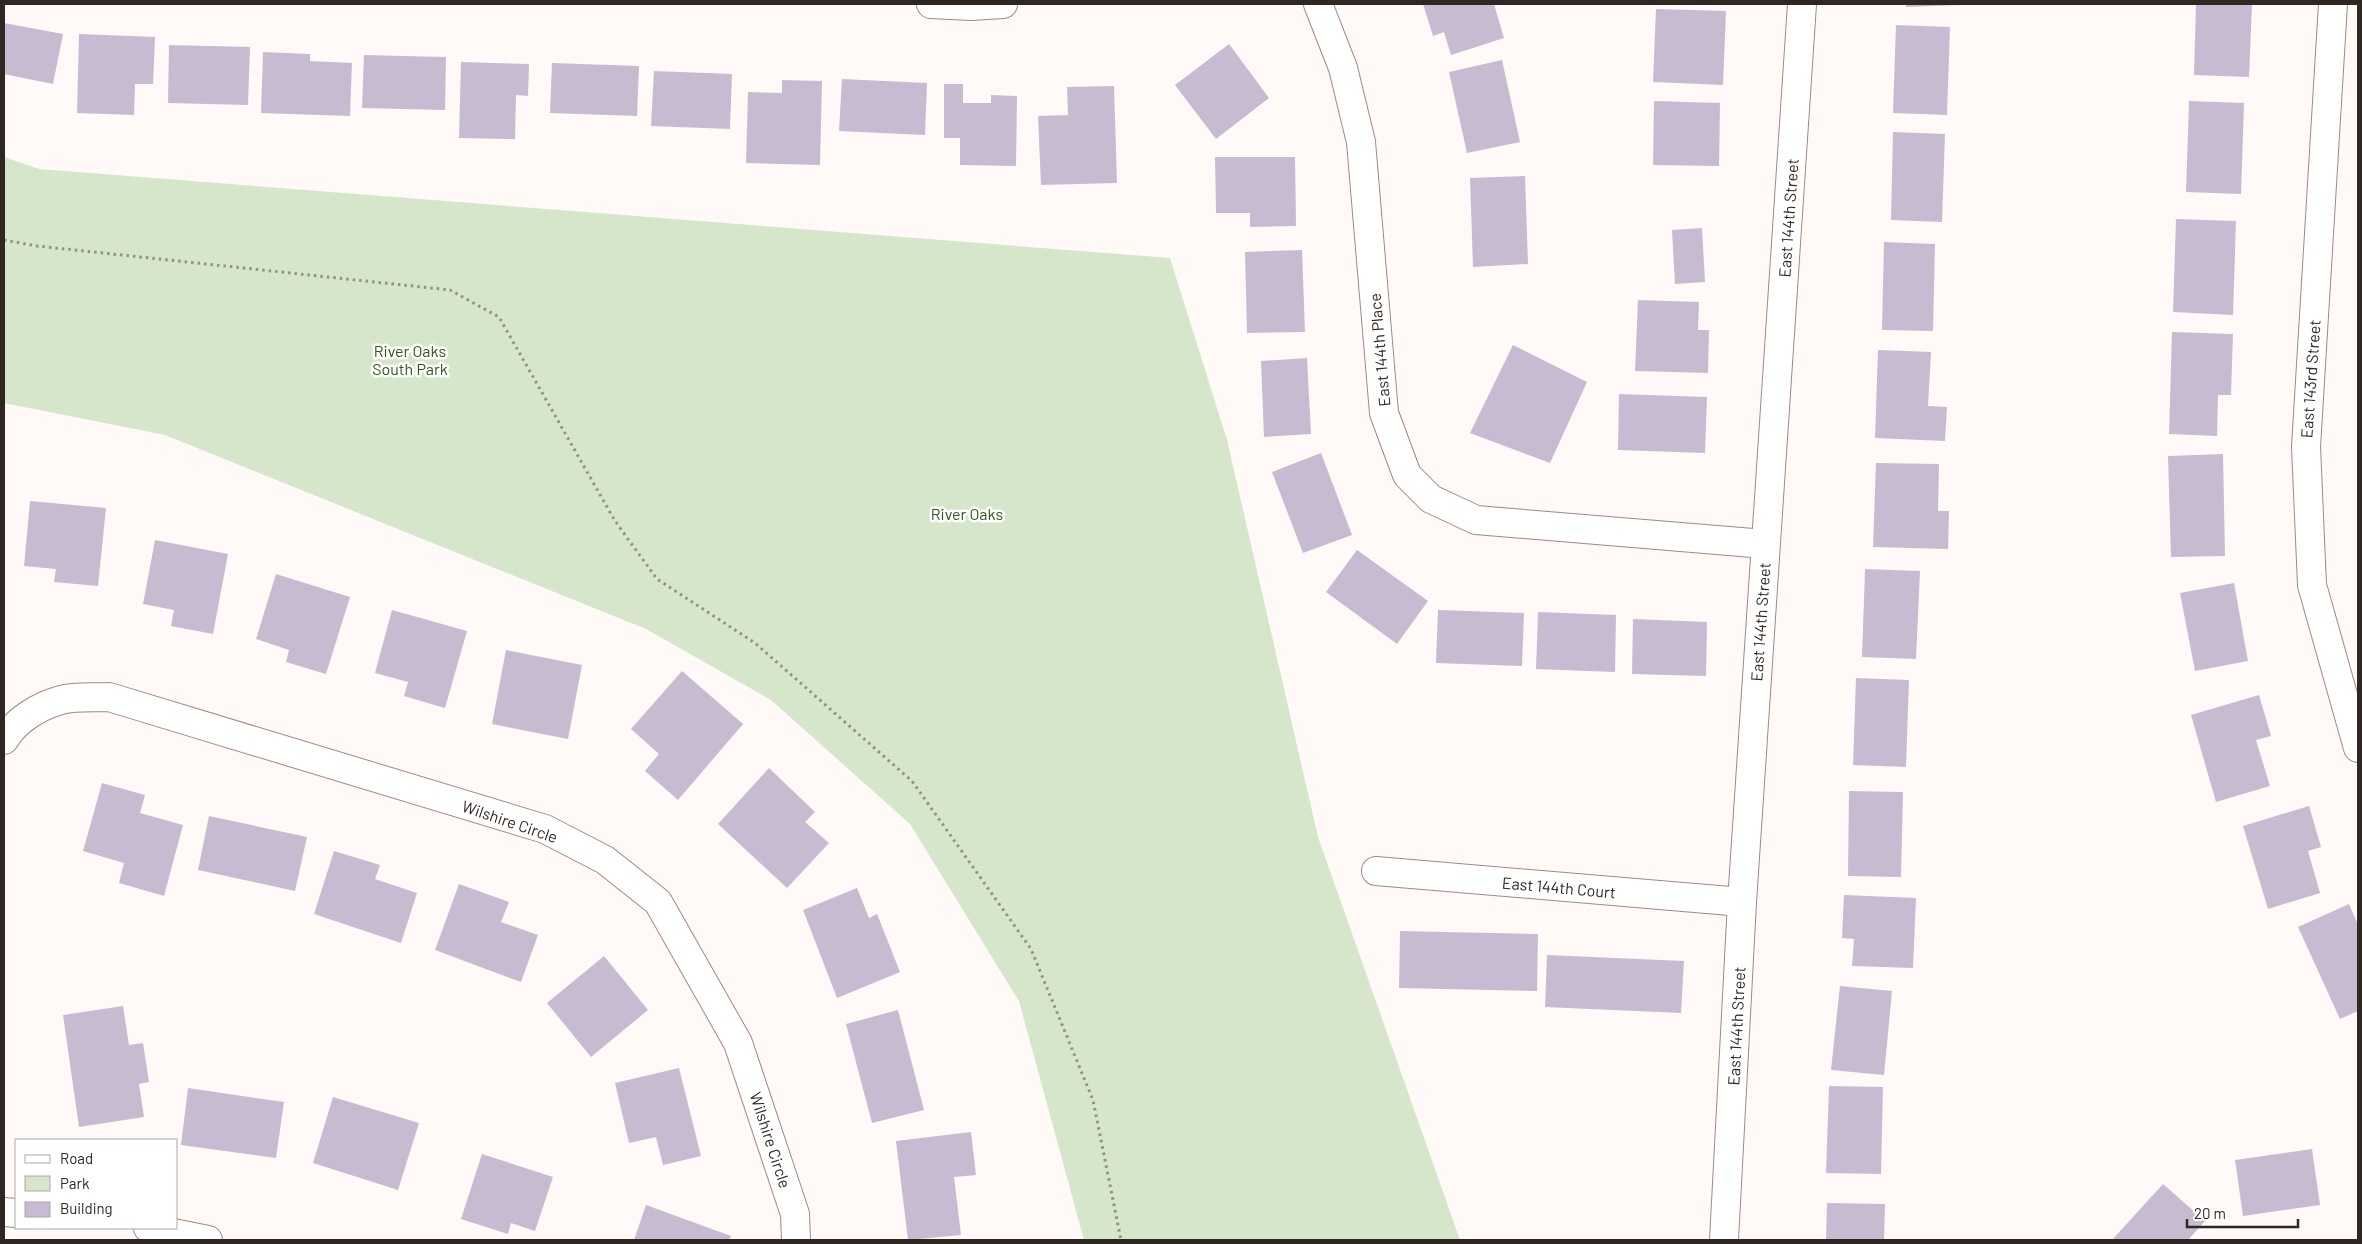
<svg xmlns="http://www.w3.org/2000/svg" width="2362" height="1244" viewBox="0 0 2362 1244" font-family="Barlow,sans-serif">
  <rect width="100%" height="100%" fill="#fff9f7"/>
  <polygon fill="#d5e6ca" points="4,157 39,169 1170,258 1227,440 1318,837 1460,1240 1084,1240 1019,1001 910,824 771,700 646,629 165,435 4,403"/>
  <g fill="#c7bbd2">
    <polygon points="1423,4 1494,4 1504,38 1451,55 1444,32 1433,36"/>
    <polygon points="1906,4 1961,4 1961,5 1906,7"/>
    <polygon points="2196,4 2252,4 2249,77 2194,75"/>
    <polygon points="1656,9 1726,11 1723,85 1653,82"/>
    <polygon points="4,23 63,34 53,84 4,74"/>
    <polygon points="1896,25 1950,27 1947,115 1893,113"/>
    <polygon points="79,34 155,37 153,84 135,84 134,115 77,113"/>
    <polygon points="1229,44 1269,98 1216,139 1175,85"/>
    <polygon points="169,45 250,47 248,105 168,103"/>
    <polygon points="263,52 310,54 310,61 352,63 350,116 261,113"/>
    <polygon points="364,55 446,57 445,110 362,108"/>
    <polygon points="1502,60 1520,142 1467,153 1449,72"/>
    <polygon points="461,62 529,64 528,96 516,95 515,139 459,138"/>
    <polygon points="552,63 639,66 637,116 550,113"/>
    <polygon points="654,71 732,74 730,129 651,126"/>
    <polygon points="842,79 927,83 925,135 839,131"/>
    <polygon points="782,80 822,81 820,165 746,163 748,92 782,93"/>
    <polygon points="944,84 963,84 963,103 991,103 991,95 1017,96 1016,166 960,165 960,138 944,138"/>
    <polygon points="1114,86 1117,183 1041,185 1038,116 1068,115 1067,87"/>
    <polygon points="1654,101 1720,103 1719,166 1653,165"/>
    <polygon points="2189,101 2244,103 2241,194 2186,192"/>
    <polygon points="1893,132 1945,134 1942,222 1891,220"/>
    <polygon points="1215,157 1295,157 1296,226 1250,227 1250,213 1216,213"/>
    <polygon points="1525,176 1528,264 1473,267 1470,178"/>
    <polygon points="2176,219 2236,221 2233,315 2173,312"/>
    <polygon points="1702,228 1705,282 1675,284 1672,230"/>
    <polygon points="1884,242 1935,244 1933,331 1882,330"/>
    <polygon points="1302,250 1305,332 1247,333 1245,252"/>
    <polygon points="1638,300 1699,302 1698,330 1709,330 1708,373 1635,371"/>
    <polygon points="2172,332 2233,334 2231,395 2218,395 2217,436 2169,434"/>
    <polygon points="1513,345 1587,382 1550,463 1470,433"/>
    <polygon points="1878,350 1931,352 1928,406 1947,407 1945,441 1875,438"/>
    <polygon points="1307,358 1311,434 1264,437 1261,361"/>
    <polygon points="1619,394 1707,397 1705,453 1618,450"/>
    <polygon points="1321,453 1352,535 1303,553 1272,472"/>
    <polygon points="2223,454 2225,556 2171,557 2168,456"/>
    <polygon points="1876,463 1939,464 1938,511 1949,511 1948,549 1873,547"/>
    <polygon points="30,501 106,508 98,586 54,582 56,569 24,566"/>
    <polygon points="155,540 228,554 213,634 171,626 174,610 143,604"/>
    <polygon points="1357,550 1428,601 1397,644 1326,592"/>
    <polygon points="1865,569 1920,571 1916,659 1862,657"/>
    <polygon points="276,574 350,597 326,674 286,662 289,650 256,639"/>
    <polygon points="2234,583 2248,661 2195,671 2180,593"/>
    <polygon points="392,610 467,631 445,708 404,696 408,682 375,673"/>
    <polygon points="1438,610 1524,613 1522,666 1436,663"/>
    <polygon points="1538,612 1616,615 1615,672 1536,669"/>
    <polygon points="1633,619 1707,622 1706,676 1632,674"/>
    <polygon points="506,650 582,665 568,739 492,724"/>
    <polygon points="682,671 743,724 678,800 645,771 659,754 631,729"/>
    <polygon points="1856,678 1909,680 1906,767 1853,765"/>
    <polygon points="2259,695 2271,736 2256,740 2270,786 2216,802 2191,715"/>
    <polygon points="769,768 815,812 805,822 829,843 787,888 718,824"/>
    <polygon points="102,783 145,795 140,813 183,825 164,896 119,883 124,863 83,851"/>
    <polygon points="1849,791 1903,792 1901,877 1848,876"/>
    <polygon points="2309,806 2321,847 2308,851 2320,893 2268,909 2243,826"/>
    <polygon points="209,816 307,837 295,891 198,870"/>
    <polygon points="334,851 380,865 375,879 417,893 401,943 314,914"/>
    <polygon points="459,884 509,902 501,922 538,935 521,982 435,950"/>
    <polygon points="857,888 869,918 877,914 900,972 837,998 803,910"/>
    <polygon points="1844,895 1916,898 1913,968 1852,966 1854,939 1842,938"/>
    <polygon points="2349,904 2358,925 2358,1011 2340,1019 2298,927"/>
    <polygon points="1400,931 1538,934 1537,991 1399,988"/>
    <polygon points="1547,955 1684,961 1681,1013 1545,1007"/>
    <polygon points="604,956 648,1010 591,1057 547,1003"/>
    <polygon points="1840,986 1892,991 1884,1075 1831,1070"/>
    <polygon points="123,1006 129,1045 143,1043 149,1082 139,1084 144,1117 79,1127 63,1015"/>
    <polygon points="898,1010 924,1110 872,1123 846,1024"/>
    <polygon points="679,1068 701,1156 663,1165 656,1137 629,1143 615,1083"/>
    <polygon points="1829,1086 1883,1087 1881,1174 1826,1173"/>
    <polygon points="188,1088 284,1102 276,1158 181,1145"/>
    <polygon points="333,1097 419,1123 398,1190 313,1163"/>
    <polygon points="971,1132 976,1175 954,1177 961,1235 908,1240 896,1141"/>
    <polygon points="2312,1149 2320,1205 2243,1216 2235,1160"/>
    <polygon points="482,1154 553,1177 535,1231 511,1223 508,1234 461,1219"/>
    <polygon points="2163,1184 2205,1221 2188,1240 2112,1240"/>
    <polygon points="1827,1203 1885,1204 1884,1240 1826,1240"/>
    <polygon points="646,1205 731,1236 729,1240 634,1240"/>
  </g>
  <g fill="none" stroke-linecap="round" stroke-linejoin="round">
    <defs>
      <g id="minor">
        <polyline points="931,4 971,6 1003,4"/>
        <polyline points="1318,4 1343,68 1361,142 1384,413 1407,475 1431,499 1476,520 1765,544"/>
        <polyline points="2333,4 2306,447 2312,585 2358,748"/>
        <path d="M4,740C16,720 39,706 61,700C75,696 94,698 109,697L545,829L605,860L658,902L738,1043L795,1214L796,1240"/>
        <polyline points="1376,871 1742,902"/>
        <polyline points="4,1212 16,1213"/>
        <polyline points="148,1228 208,1240"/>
        <polyline points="1724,1240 1742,902 1802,4"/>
      </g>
    </defs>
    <use href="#minor" stroke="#a2897e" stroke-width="30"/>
    <polyline stroke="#968e8a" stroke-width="3" stroke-dasharray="2.5 4" stroke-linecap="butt" points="4,240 37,246 450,290 499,317 615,521 657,579 755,643 912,781 1031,949 1093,1100 1121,1240"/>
    <use href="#minor" stroke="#fff" stroke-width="28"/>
  </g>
  <g text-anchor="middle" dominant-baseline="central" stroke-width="5" stroke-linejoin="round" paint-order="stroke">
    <g font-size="16" fill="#312722" stroke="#fff">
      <text transform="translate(1788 218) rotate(-86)">East 144th Street</text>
      <text transform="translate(1379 350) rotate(-95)">East 144th Place</text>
      <text transform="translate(2310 379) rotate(-86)">East 143rd Street</text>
      <text transform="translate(1760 622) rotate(-86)">East 144th Street</text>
      <text transform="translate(510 821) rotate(19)">Wilshire Circle</text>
      <text transform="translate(1559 887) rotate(5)">East 144th Court</text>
      <text transform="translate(1736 1026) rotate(-87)">East 144th Street</text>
      <text transform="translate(771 1140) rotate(72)">Wilshire Circle</text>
    </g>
    <g font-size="16" fill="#35541d" stroke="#fff">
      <text x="410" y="350">River Oaks<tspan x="410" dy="18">South Park</tspan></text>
      <text x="967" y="513">River Oaks</text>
    </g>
  </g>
  <rect width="2362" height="1244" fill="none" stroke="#312722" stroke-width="10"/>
  <rect x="15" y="1139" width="162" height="90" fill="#ffffff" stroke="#ada9a7"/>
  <rect x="25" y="1155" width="25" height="8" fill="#ffffff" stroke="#ada9a7"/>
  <text x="60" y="1164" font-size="15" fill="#312722">Road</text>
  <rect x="25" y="1176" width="25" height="15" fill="#d5e6ca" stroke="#ada9a7"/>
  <text x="60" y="1189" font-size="15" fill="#312722">Park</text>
  <rect x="25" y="1202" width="25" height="15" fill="#c7bbd2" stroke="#ada9a7"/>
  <text x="60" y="1214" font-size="15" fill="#312722">Building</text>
  <path d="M2187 1219v8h111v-8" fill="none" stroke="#312722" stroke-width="2.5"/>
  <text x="2194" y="1219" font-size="15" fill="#312722" stroke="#ffffff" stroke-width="4" paint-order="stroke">20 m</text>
</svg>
